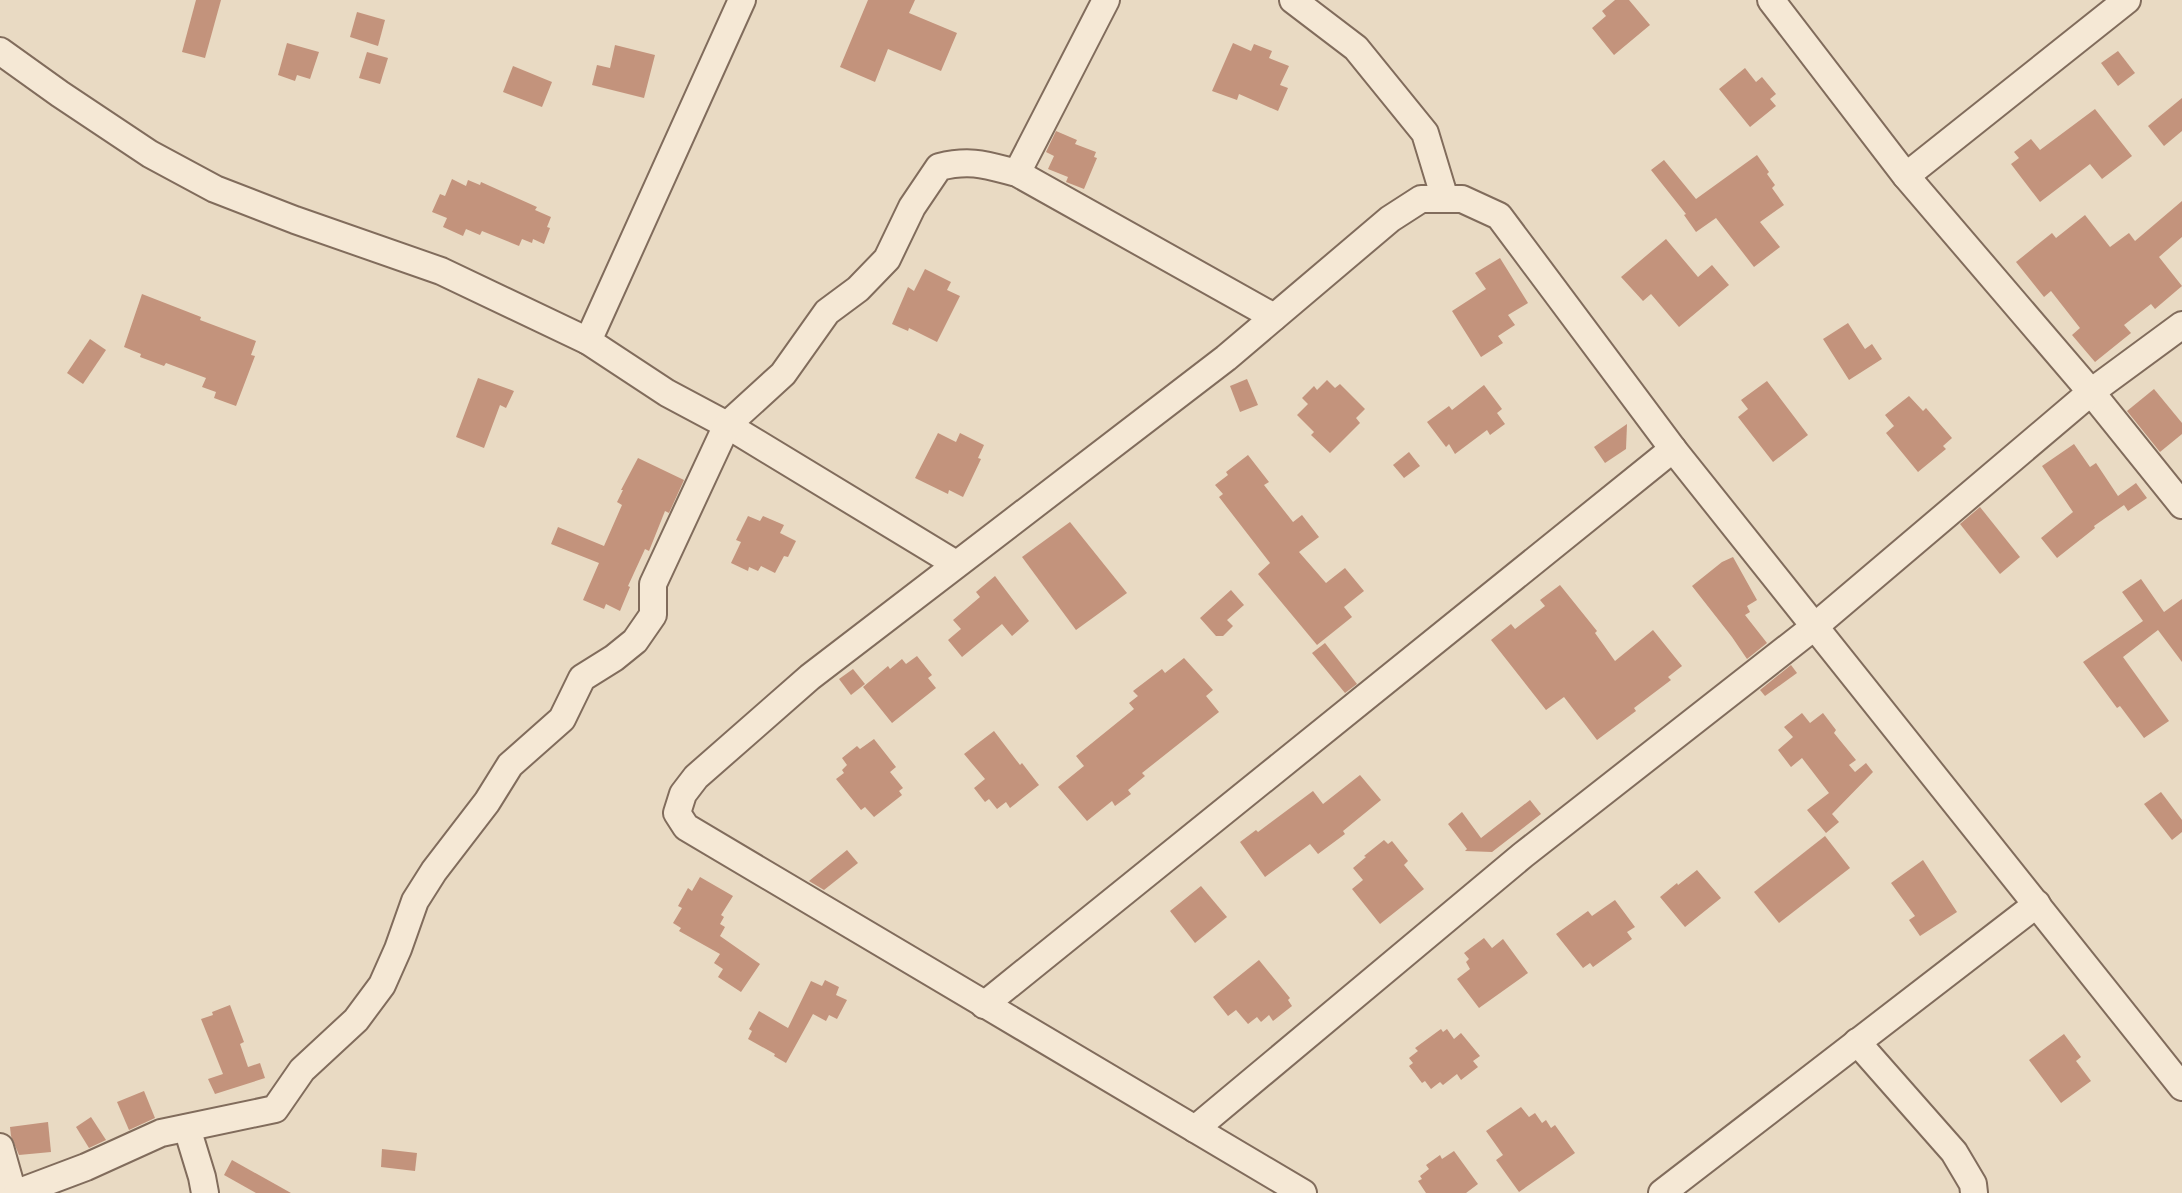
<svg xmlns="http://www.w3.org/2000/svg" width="2182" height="1193" viewBox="0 0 2182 1193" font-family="'PT Serif',serif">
  <rect width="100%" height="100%" fill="#e9dac3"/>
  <g fill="#c3937c">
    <polygon points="196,0 221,0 205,58 182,52"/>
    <polygon points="868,0 915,0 909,13 957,33 941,71 888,49 875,82 840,67"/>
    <polygon points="1615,0 1629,0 1650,25 1614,55 1592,28 1606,16 1602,11"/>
    <polygon points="357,12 385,20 378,46 350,37"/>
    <polygon points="287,43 319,52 310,79 297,75 295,81 278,75"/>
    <polygon points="1233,43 1251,51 1254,44 1272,51 1269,58 1289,66 1280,85 1288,88 1278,111 1239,94 1237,100 1212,91"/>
    <polygon points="615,45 655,55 644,98 592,85 597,65 610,68"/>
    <polygon points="2118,51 2135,73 2118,86 2101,63"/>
    <polygon points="367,52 388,58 380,84 359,78"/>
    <polygon points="513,66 552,82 542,107 503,92"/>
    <polygon points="1745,68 1756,82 1762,77 1776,94 1770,99 1776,106 1750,127 1719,89"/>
    <polygon points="2182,98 2182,131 2164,146 2148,126"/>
    <polygon points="2095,109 2132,156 2102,179 2090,164 2040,202 2011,164 2019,158 2014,152 2031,139 2040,150"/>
    <polygon points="1056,131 1077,140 1075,144 1096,152 1094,157 1097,158 1084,189 1066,182 1068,177 1048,169 1054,156 1046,152"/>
    <polygon points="1757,155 1769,172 1767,174 1775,185 1772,188 1784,205 1760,222 1780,247 1754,267 1716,218 1696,232 1684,215 1686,214 1651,170 1664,160 1696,199"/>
    <polygon points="452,179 466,186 468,180 480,185 481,182 537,207 535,210 551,217 547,227 550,228 544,244 533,239 532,243 522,239 519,246 482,231 480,235 466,229 463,236 443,227 447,218 432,212 440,194 445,196"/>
    <polygon points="2182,201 2182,237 2159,257 2182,286 2155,309 2151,304 2124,325 2131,333 2095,362 2072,335 2080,328 2051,291 2044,297 2016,262 2052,233 2056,238 2085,215 2110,247 2129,233 2135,241"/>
    <polygon points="1666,239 1698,277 1712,265 1729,285 1679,327 1651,294 1643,301 1621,277"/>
    <polygon points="1500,258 1528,303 1508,315 1515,325 1498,336 1503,343 1481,357 1452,311 1486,289 1475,273"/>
    <polygon points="925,269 951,282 947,290 960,296 937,342 909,328 908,331 892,324 908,287 914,291"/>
    <polygon points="142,294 201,317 200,320 256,341 251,355 255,356 236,406 214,398 216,392 202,387 206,378 166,363 164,366 140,357 141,354 124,347"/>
    <polygon points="1848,323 1865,349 1872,344 1882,359 1849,380 1823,339"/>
    <polygon points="90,339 106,350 83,384 67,373"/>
    <polygon points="478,378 514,391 506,408 500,405 484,448 456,437"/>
    <polygon points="1247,379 1258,405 1240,412 1230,386"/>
    <polygon points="1327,380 1335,388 1340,384 1365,409 1356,418 1360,423 1330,453 1311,435 1314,432 1297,415 1308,404 1302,398 1314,386 1317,390"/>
    <polygon points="1767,381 1808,435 1773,462 1738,417 1748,409 1741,400"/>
    <polygon points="1484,385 1502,409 1497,413 1505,424 1490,435 1487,430 1455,454 1449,444 1446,447 1427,422 1449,406 1452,410"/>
    <polygon points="2154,389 2182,423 2182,434 2160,452 2127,411"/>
    <polygon points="1909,396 1923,411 1926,408 1952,438 1943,446 1946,449 1918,472 1886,433 1894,426 1885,415"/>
    <polygon points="1627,424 1626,449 1605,463 1594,447"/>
    <polygon points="938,433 956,442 960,433 984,445 978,458 981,459 963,497 949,490 948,494 915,478"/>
    <polygon points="2074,444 2090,467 2096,463 2118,496 2136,483 2147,498 2128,511 2122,502 2124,505 2094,526 2095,528 2057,558 2041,538 2073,512 2042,466"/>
    <polygon points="1409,452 1420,466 1404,478 1393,465"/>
    <polygon points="1248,455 1269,482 1264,485 1293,522 1302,515 1319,537 1299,552 1326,583 1345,568 1364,591 1344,607 1352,617 1317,645 1258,574 1270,563 1219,497 1223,494 1215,485 1228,475 1226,472"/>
    <polygon points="638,458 684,480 669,513 665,511 649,551 645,549 628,586 630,587 620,611 606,604 604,609 583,600 599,563 551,544 558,527 604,546 622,505 617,502 623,490 621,490"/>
    <polygon points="1980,507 2020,557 2000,574 1960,524"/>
    <polygon points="748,516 760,521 763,516 784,525 780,533 796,541 788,557 784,556 775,573 761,566 758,571 749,567 748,571 731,563 741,542 736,540"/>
    <polygon points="1070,522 1127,593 1076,630 1022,557"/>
    <polygon points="1733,557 1757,600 1747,606 1750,612 1745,615 1767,643 1747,659 1732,637 1692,586 1722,562"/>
    <polygon points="995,576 1029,621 1012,636 1002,624 962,657 948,640 961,629 953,620 980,597 976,592"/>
    <polygon points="2141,579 2164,612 2182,599 2182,662 2158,630 2123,657 2169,721 2144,738 2120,706 2117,708 2083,662 2143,621 2122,592"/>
    <polygon points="1560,585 1597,631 1595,633 1615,661 1653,630 1682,666 1668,677 1671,680 1634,708 1636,711 1597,740 1564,697 1546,710 1491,640 1511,624 1515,629 1545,606 1540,600"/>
    <polygon points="1231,590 1244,605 1227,620 1233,626 1223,636 1216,636 1200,618"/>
    <polygon points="1325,643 1357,684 1345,693 1312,653"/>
    <polygon points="917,656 932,675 928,678 936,688 892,723 863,687 888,666 890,669 902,659 906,664"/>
    <polygon points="1184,658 1213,690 1206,696 1219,712 1142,773 1145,776 1128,790 1131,794 1115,806 1112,801 1087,821 1058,787 1084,766 1076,756 1134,709 1129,703 1138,696 1133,691 1162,669 1165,673"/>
    <polygon points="1791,665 1797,673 1765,696 1760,690"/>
    <polygon points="853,669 865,684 851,695 839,679"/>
    <polygon points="1802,713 1810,723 1823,713 1836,730 1834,733 1856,760 1849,765 1855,772 1866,763 1873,772 1832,814 1839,822 1826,833 1807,810 1829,793 1802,758 1791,767 1778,750 1793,737 1784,727"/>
    <polygon points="994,731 1020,765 1022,763 1039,785 1010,808 1006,802 997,809 989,799 985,802 974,788 985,779 964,754"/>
    <polygon points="874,739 896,767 890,772 903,788 899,791 902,795 874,817 865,807 861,810 836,779 844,773 842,770 847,765 842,758 857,746 860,749"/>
    <polygon points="1360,775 1381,800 1343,831 1345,834 1318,854 1310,844 1265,877 1240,842 1256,830 1258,832 1313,791 1323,804"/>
    <polygon points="2161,792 2182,820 2182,832 2172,840 2144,804"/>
    <polygon points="1530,800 1541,814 1492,852 1465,851 1467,849 1448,824 1462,812 1481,838"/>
    <polygon points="1825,836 1850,868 1779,923 1754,892"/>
    <polygon points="1384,840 1388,844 1392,841 1408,861 1404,865 1424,889 1380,924 1352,889 1363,880 1353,868 1366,857 1364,856"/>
    <polygon points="847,850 858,863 824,890 809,881"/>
    <polygon points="1923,860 1957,912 1920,936 1909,920 1915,916 1891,883"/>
    <polygon points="1697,870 1721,898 1685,927 1660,897 1677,883 1678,885"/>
    <polygon points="700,877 733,896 721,915 724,917 720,924 725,927 720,936 760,964 741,992 718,977 723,969 714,963 720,954 679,931 681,928 673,923 682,908 678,906 688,888 692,891"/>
    <polygon points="1201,886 1227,917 1195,943 1170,911"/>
    <polygon points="1615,900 1635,927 1627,932 1632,939 1593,967 1590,963 1583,968 1556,934 1588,911 1592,916"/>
    <polygon points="1484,938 1492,948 1503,939 1528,973 1479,1008 1457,979 1470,969 1466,962 1469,959 1464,953"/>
    <polygon points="1259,960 1290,998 1288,1000 1292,1006 1273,1021 1269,1015 1261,1022 1257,1017 1248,1024 1236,1010 1228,1016 1213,997"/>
    <polygon points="825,980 839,987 836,995 847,1000 837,1019 829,1015 826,1021 813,1014 786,1063 774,1056 775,1054 748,1039 752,1031 749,1029 759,1011 788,1028 811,981 822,986"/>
    <polygon points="230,1005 244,1042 240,1044 248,1067 260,1063 265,1078 215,1094 208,1079 223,1074 201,1019 213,1015 212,1012"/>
    <polygon points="1441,1029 1443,1032 1447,1029 1454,1039 1461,1033 1480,1056 1473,1061 1478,1067 1461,1080 1457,1074 1443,1085 1440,1082 1431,1089 1425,1081 1422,1083 1409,1066 1413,1063 1409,1058 1418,1051 1415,1048"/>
    <polygon points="2064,1034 2081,1057 2076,1061 2091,1081 2061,1103 2029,1060"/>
    <polygon points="144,1091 155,1118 129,1130 117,1102"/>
    <polygon points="1521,1107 1529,1117 1535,1113 1542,1123 1546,1120 1551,1128 1555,1125 1575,1153 1519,1192 1496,1160 1503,1155 1486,1131"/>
    <polygon points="91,1117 106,1140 89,1148 76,1127"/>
    <polygon points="48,1122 51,1152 19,1155 11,1136 10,1127"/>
    <polygon points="382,1149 417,1153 415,1171 381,1167"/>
    <polygon points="1454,1151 1478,1184 1466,1193 1426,1193 1418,1181 1422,1179 1420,1176 1429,1169 1426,1165 1440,1155 1442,1159"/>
    <polygon points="232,1160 291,1193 256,1193 224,1175"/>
  </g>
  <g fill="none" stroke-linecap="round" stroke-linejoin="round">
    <defs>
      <g id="minor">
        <polyline points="1293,0 1356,48 1425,133 1445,199"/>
        <polyline points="1771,0 1906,176 2091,392 2182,505"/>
        <polyline points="0,51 60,94 150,154 215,189 295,220 441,271 588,341 667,393 727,425 956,564"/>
        <polyline points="1017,173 1106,0"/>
        <polyline points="1906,176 2127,0"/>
        <polyline points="588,341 742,0"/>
        <polyline points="984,1005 1673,449"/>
        <polyline points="1857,1042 1954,1152 1973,1184 1974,1193"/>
        <polyline points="187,1128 202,1177 205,1193"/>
        <polyline points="1195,1129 1523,855 1814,627 2091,392 2182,325"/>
        <polyline points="0,1147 13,1193"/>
        <path d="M17,1193L86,1167L161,1133L275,1109L302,1070L356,1020L382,985L398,949L415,901L434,871L487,802L510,765L562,719L582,678L614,658L635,641L653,615V584L727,425L783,374L827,312L858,289L887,259L912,207L939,167C971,159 986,165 1017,173L1274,317"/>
        <polyline points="1303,1193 686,827 677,813 683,794 696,777 810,677 1226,358 1390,219 1421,199 1462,199 1499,216 1673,449 2182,1087"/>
        <polyline points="1662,1193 2037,904"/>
      </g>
    </defs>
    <use href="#minor" stroke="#816c5c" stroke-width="30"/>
    <use href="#minor" stroke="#f5e8d5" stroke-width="26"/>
  </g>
</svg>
